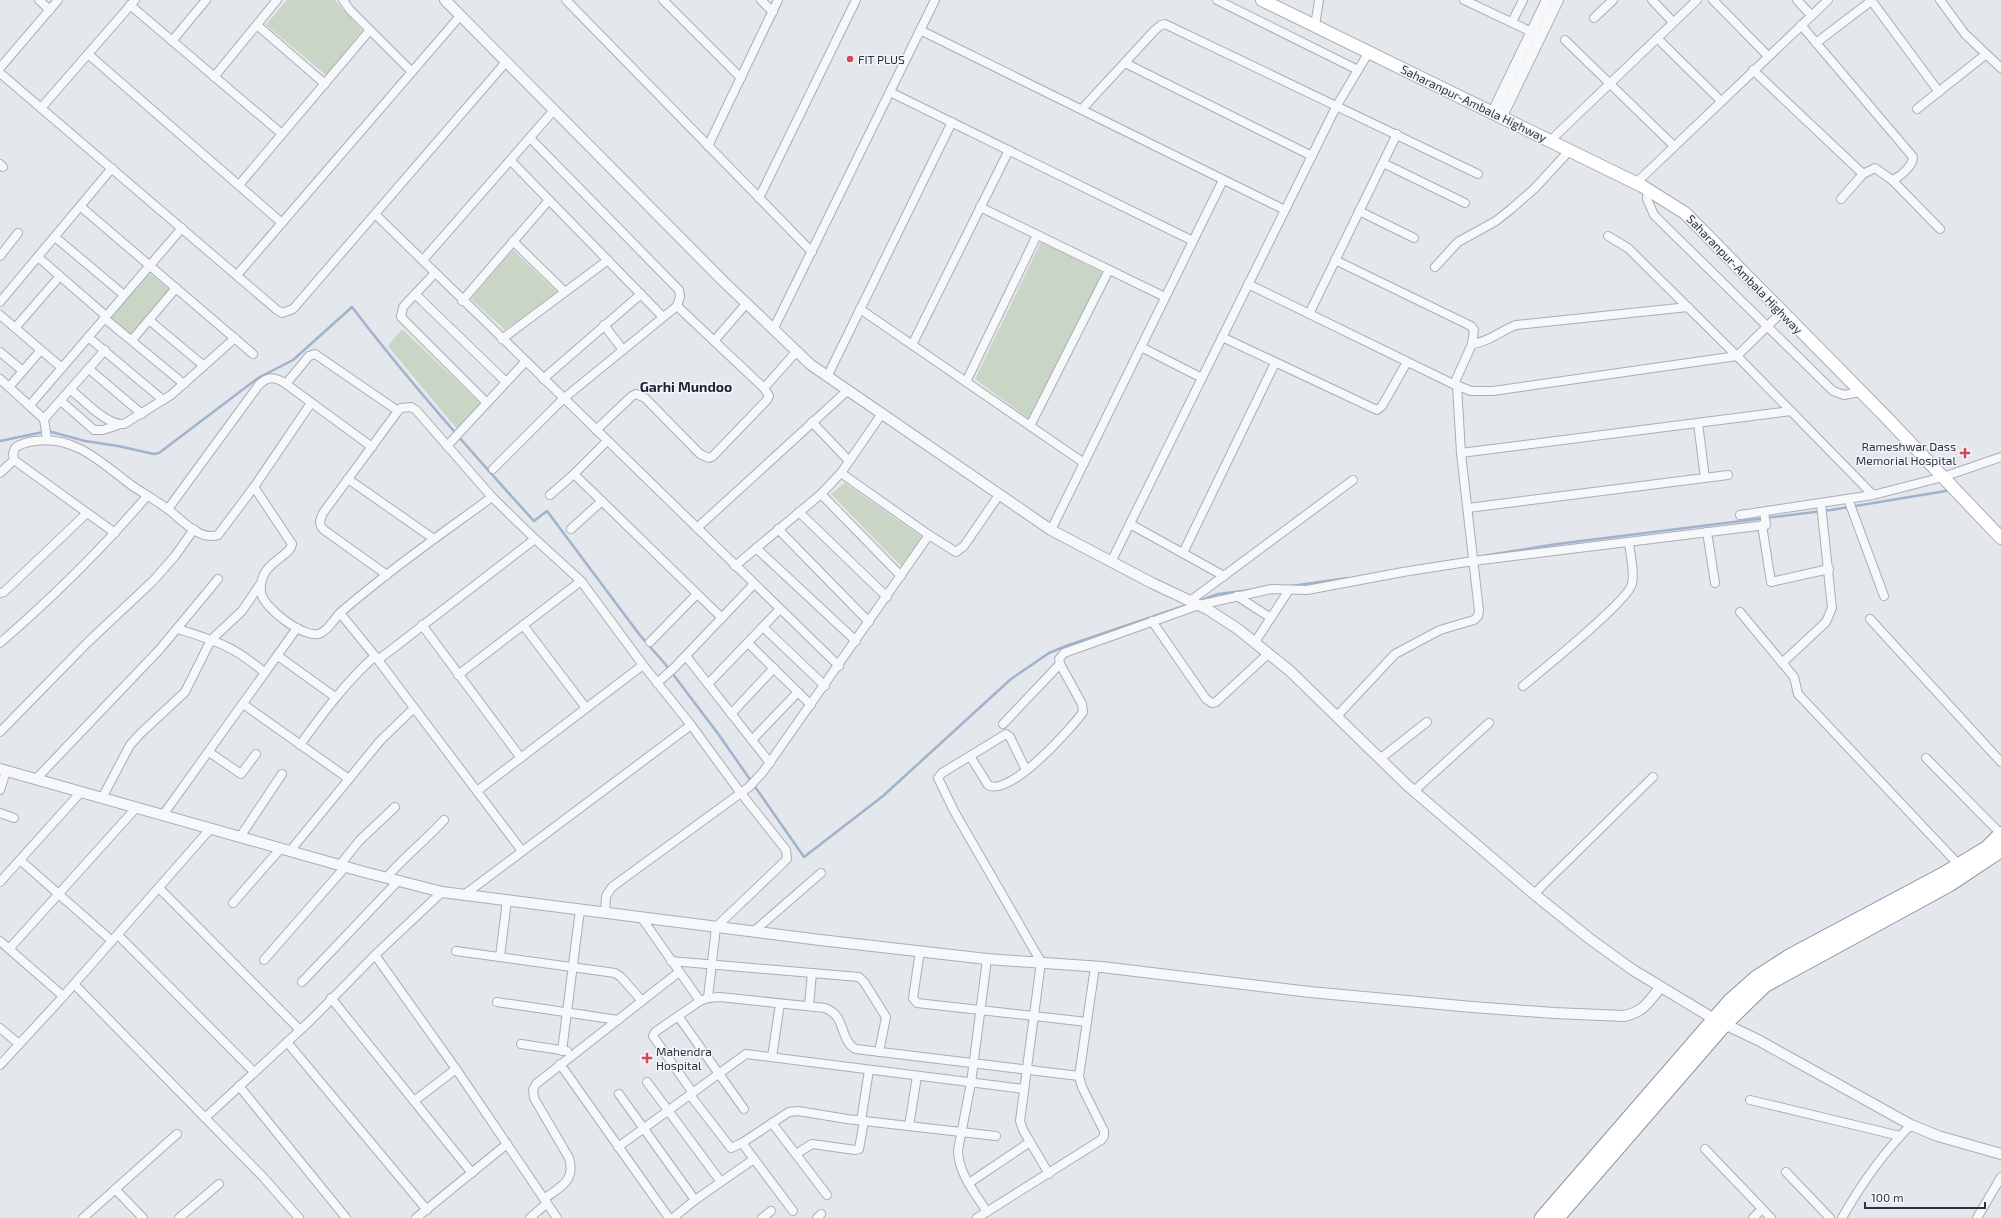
<svg xmlns="http://www.w3.org/2000/svg" width="2001" height="1218" viewBox="0 0 2001 1218" font-family="'Exo 2',sans-serif">
  <rect width="100%" height="100%" fill="#e4e7ec"/>
  <g fill="#c9d6c5">
    <polygon points="287,0 335,0 362,31 326,75 266,25"/>
    <polygon points="1041,242 1103,273 1029,419 975,379"/>
    <polygon points="513,250 557,292 505,330 471,299"/>
    <polygon points="148,272 169,289 132,335 111,318"/>
    <polygon points="402,329 483,406 457,429 388,346"/>
    <polygon points="845,483 922,537 902,567 831,494"/>
  </g>
  <g fill="none" stroke-linecap="round" stroke-linejoin="round">
    <g stroke="#9fb4cc" stroke-width="2.5">
      <path d="M0,441L48,431L85,441L118,446L154,454L159,453L258,378L293,360L352,307C409,382 471,452 534,521L547,511L639,634L666,665L719,735L804,857L883,796L1011,679L1049,653L1066,646L1184,606"/>
      <polyline points="1432,564 1557,544 1831,510 1946,491"/>
      <polyline points="1291,586 1348,578"/>
      <polyline points="1202,600 1218,594 1251,590"/>
    </g>
    <defs>
      <g id="minor">
        <polyline points="39,0 50,10"/>
        <polyline points="343,0 350,10 412,72"/>
        <polyline points="566,0 812,252"/>
        <polyline points="663,0 741,78"/>
        <polyline points="761,0 773,12"/>
        <polyline points="1217,0 1358,70 1369,52"/>
        <polyline points="1464,0 1536,34"/>
        <polyline points="1652,0 1673,22"/>
        <polyline points="1713,0 1768,56"/>
        <polyline points="1797,0 1811,15"/>
        <polyline points="1871,0 1939,92"/>
        <polyline points="1940,0 1965,34 2001,68"/>
        <polyline points="130,5 282,134"/>
        <polyline points="1594,18 1613,0"/>
        <polyline points="1512,22 1523,0"/>
        <polyline points="257,25 325,84"/>
        <path d="M1801,25L1913,157C1913,166 1900,177 1892,180L1875,168L1863,174L1841,199"/>
        <polyline points="1315,26 1319,0"/>
        <polyline points="920,30 1285,210"/>
        <polyline points="1657,38 1721,101"/>
        <polyline points="1565,40 1674,146"/>
        <polyline points="172,41 206,0"/>
        <polyline points="1816,43 1871,1"/>
        <polyline points="88,54 282,223"/>
        <polyline points="1125,63 1312,156"/>
        <polyline points="0,68 58,0"/>
        <polyline points="1753,70 1863,174"/>
        <polyline points="0,73 277,310 282,313 293,309 506,62"/>
        <polyline points="214,77 277,0"/>
        <polyline points="890,92 1193,241"/>
        <polyline points="41,108 135,0"/>
        <polyline points="1082,109 1155,30 1161,25 1165,24 1478,174"/>
        <polyline points="1917,109 1985,55"/>
        <polyline points="1551,140 1697,0"/>
        <polyline points="708,146 778,0"/>
        <polyline points="511,161 663,317"/>
        <polyline points="1383,163 1465,203"/>
        <polyline points="0,164 3,167"/>
        <polyline points="1892,180 1940,229"/>
        <polyline points="1636,183 1828,0"/>
        <polyline points="239,185 370,30"/>
        <polyline points="1648,189 1647,199 1654,215 1833,391 1844,395 1860,392"/>
        <polyline points="759,198 856,0"/>
        <polyline points="80,206 253,354"/>
        <polyline points="980,207 1165,297"/>
        <polyline points="1359,211 1414,238"/>
        <polyline points="375,214 839,666"/>
        <polyline points="1608,236 1628,248 1737,356 1873,495"/>
        <polyline points="55,237 124,295"/>
        <polyline points="513,241 565,292"/>
        <polyline points="0,256 18,233"/>
        <polyline points="38,257 106,316"/>
        <polyline points="423,260 554,110"/>
        <polyline points="1335,260 1471,326 1474,330 1472,344 1454,384"/>
        <polyline points="1435,267 1458,242 1496,221 1511,209 1534,189 1570,150"/>
        <polyline points="435,273 403,307 401,317 486,402"/>
        <polyline points="237,275 460,16"/>
        <polyline points="1248,284 1451,383 1471,391 1493,391 1737,356 1783,311"/>
        <polyline points="415,294 506,382"/>
        <polyline points="462,301 549,200"/>
        <polyline points="0,302 112,168"/>
        <polyline points="860,309 1084,463"/>
        <polyline points="1309,314 1397,134"/>
        <polyline points="0,315 62,368"/>
        <polyline points="104,318 184,384"/>
        <polyline points="149,320 204,366"/>
        <polyline points="604,325 623,350"/>
        <polyline points="15,328 60,276"/>
        <polyline points="773,330 935,0"/>
        <polyline points="88,337 163,400"/>
        <polyline points="1222,337 1377,410 1382,406 1407,362"/>
        <polyline points="502,339 608,260"/>
        <polyline points="132,340 176,288"/>
        <polyline points="714,341 746,304"/>
        <path d="M1472,344C1489,342 1500,331 1516,325L1688,307"/>
        <polyline points="912,345 1009,150"/>
        <polyline points="1141,347 1202,378"/>
        <polyline points="0,352 23,371"/>
        <polyline points="89,369 142,414"/>
        <polyline points="827,377 952,122"/>
        <polyline points="0,379 44,419 47,439"/>
        <polyline points="543,379 641,294"/>
        <polyline points="966,382 1037,235"/>
        <polyline points="286,384 309,356 315,354 398,411"/>
        <polyline points="9,387 41,350"/>
        <polyline points="764,388 796,352"/>
        <path d="M71,390C84,400 107,426 124,424L171,395L235,338"/>
        <polyline points="61,401 94,430 103,430 118,425"/>
        <polyline points="30,405 182,228"/>
        <polyline points="44,419 105,350"/>
        <polyline points="812,422 849,461"/>
        <polyline points="1698,423 1705,478"/>
        <polyline points="1030,426 1109,270"/>
        <polyline points="596,430 632,396 636,394 645,398 700,454 709,458 713,456 767,400 769,396 764,388 677,306"/>
        <polyline points="447,446 525,362"/>
        <polyline points="1461,453 1791,411"/>
        <polyline points="493,469 563,399 677,306 680,297 679,290 530,138"/>
        <polyline points="0,473 14,460"/>
        <polyline points="841,473 929,535 956,552 964,546 999,495"/>
        <polyline points="574,474 722,618"/>
        <polyline points="348,479 434,539"/>
        <path d="M254,487L292,544C290,558 258,562 261,592C262,607 306,641 321,633C329,629 334,619 340,613C350,604 360,596 370,588C409,556 451,527 492,497"/>
        <polyline points="821,494 901,576"/>
        <polyline points="550,495 574,474 607,441"/>
        <polyline points="1848,499 1884,596"/>
        <polyline points="1468,508 1728,475"/>
        <path d="M168,509L258,386C267,376 275,376 286,384L372,447"/>
        <polyline points="799,512 887,597"/>
        <polyline points="1740,515 1873,495 1943,477 2001,457"/>
        <polyline points="1130,524 1224,576"/>
        <polyline points="1762,525 1771,582 1829,569"/>
        <polyline points="697,528 847,391"/>
        <polyline points="571,529 602,501"/>
        <polyline points="778,529 869,622"/>
        <polyline points="1051,530 1223,180"/>
        <polyline points="1707,532 1715,583"/>
        <path d="M115,533L14,460L13,454L15,448C21,443 28,442 35,441C74,435 102,463 131,485C143,493 157,501 169,510C182,520 200,541 218,535L254,487L311,403"/>
        <polyline points="756,548 856,641"/>
        <polyline points="1183,553 1275,363"/>
        <polyline points="1111,562 1336,107 1358,70"/>
        <polyline points="735,566 821,494 841,473 881,415"/>
        <path d="M387,575L324,530C318,524 320,520 323,513L398,411L401,408L411,407L416,410L492,497L535,539L581,581L643,665L691,725L740,792L786,850L787,859L783,863L716,927L708,998"/>
        <polyline points="0,593 4,592 87,513"/>
        <polyline points="1237,596 1271,618"/>
        <polyline points="1190,601 1353,480"/>
        <polyline points="1740,612 1794,677 1798,694 1959,865"/>
        <polyline points="340,613 375,656 522,851"/>
        <polyline points="1870,619 2001,762"/>
        <polyline points="1152,621 1206,699 1212,703 1216,702 1269,653"/>
        <polyline points="422,625 521,758"/>
        <polyline points="523,625 586,708"/>
        <polyline points="763,627 825,686"/>
        <path d="M178,629C216,641 234,646 265,673"/>
        <polyline points="650,642 697,594"/>
        <polyline points="1255,642 1289,590"/>
        <path d="M0,643C52,598 102,549 147,496"/>
        <polyline points="748,643 811,705"/>
        <polyline points="278,656 335,697"/>
        <polyline points="686,656 770,763"/>
        <polyline points="378,660 535,539"/>
        <polyline points="1782,663 1826,622 1832,608 1821,504"/>
        <polyline points="458,675 581,581"/>
        <polyline points="657,683 674,668 754,584"/>
        <polyline points="708,684 779,610"/>
        <path d="M1523,686C1542,670 1627,602 1632,584C1635,572 1630,555 1629,542"/>
        <polyline points="243,704 349,779"/>
        <polyline points="731,714 774,668"/>
        <polyline points="1337,716 1395,654 1440,630 1474,620 1478,616 1479,611 1461,453 1457,386"/>
        <polyline points="1003,724 1060,664"/>
        <polyline points="0,732 88,642 153,581 175,556 194,529"/>
        <polyline points="752,740 798,692"/>
        <path d="M300,745C323,713 346,682 375,656"/>
        <polyline points="209,752 241,774 256,754"/>
        <path d="M970,756L988,785C1009,798 1071,729 1083,712L1082,704L1060,664L1059,659L1064,653L1199,605L1272,589L1307,590L1403,572L1473,561L1766,525L1764,512"/>
        <polyline points="1381,758 1427,722"/>
        <polyline points="1926,758 2001,834"/>
        <polyline points="1026,770 1010,737 1006,734 942,773 938,778 954,811 1041,962 1020,1121 1023,1130 1049,1174"/>
        <polyline points="36,779 160,649 218,579"/>
        <polyline points="0,790 6,771"/>
        <polyline points="477,791 643,665"/>
        <polyline points="1414,791 1489,723"/>
        <polyline points="102,798 130,745 141,733 185,692 211,640 242,611 261,583"/>
        <polyline points="0,813 14,818"/>
        <polyline points="163,815 297,628"/>
        <polyline points="240,837 282,774"/>
        <polyline points="290,851 380,741 414,708"/>
        <polyline points="20,860 112,941"/>
        <polyline points="340,865 359,841 395,807"/>
        <path d="M387,877C405,856 426,840 444,820"/>
        <polyline points="0,882 81,792"/>
        <polyline points="159,888 300,1030"/>
        <polyline points="1534,894 1653,777"/>
        <polyline points="464,895 691,725"/>
        <polyline points="233,903 281,848"/>
        <polyline points="605,913 606,896 612,887 749,787 763,772 929,535"/>
        <polyline points="641,917 700,1001"/>
        <polyline points="753,932 821,873"/>
        <polyline points="118,935 254,1072"/>
        <polyline points="0,941 63,996"/>
        <polyline points="9,949 136,808"/>
        <polyline points="456,951 615,973 621,977 642,1001"/>
        <polyline points="920,951 913,998 917,1003 1087,1022"/>
        <polyline points="375,955 456,1069 557,1218"/>
        <polyline points="500,957 507,900"/>
        <polyline points="264,960 346,866"/>
        <polyline points="671,961 859,977 864,982 886,1017 879,1052"/>
        <polyline points="302,982 399,880"/>
        <polyline points="74,984 264,1178 299,1218"/>
        <polyline points="331,998 472,1173"/>
        <polyline points="497,1002 618,1020"/>
        <polyline points="809,1006 812,973"/>
        <polyline points="678,1016 744,1109"/>
        <polyline points="0,1028 19,1044"/>
        <polyline points="287,1042 427,1210"/>
        <polyline points="521,1044 567,1051"/>
        <polyline points="562,1051 580,910"/>
        <polyline points="772,1057 780,1004"/>
        <polyline points="560,1064 669,1218"/>
        <polyline points="0,1065 60,1000 211,828"/>
        <polyline points="647,1082 721,1182"/>
        <polyline points="239,1086 346,1218"/>
        <path d="M693,1093L653,1036L655,1032L700,1001L708,998L720,997L825,1008C847,1016 839,1041 856,1049L1079,1076"/>
        <polyline points="619,1094 695,1200"/>
        <polyline points="690,1095 731,1148 742,1143 789,1112 798,1111 847,1119 996,1136"/>
        <polyline points="1750,1100 1900,1136"/>
        <polyline points="414,1101 456,1069"/>
        <polyline points="205,1118 311,1020 375,955 442,892"/>
        <polyline points="861,1121 869,1070"/>
        <polyline points="772,1123 827,1195"/>
        <polyline points="909,1126 917,1076"/>
        <polyline points="742,1143 793,1211"/>
        <polyline points="618,1147 746,1054 1024,1089"/>
        <polyline points="1705,1149 1771,1218"/>
        <polyline points="796,1154 812,1144 855,1150 859,1149 864,1121"/>
        <polyline points="1786,1172 1830,1218"/>
        <polyline points="969,1183 1030,1142"/>
        <polyline points="115,1189 143,1218"/>
        <path d="M544,1199C560,1187 576,1181 569,1158L534,1098L533,1090L536,1084L679,972"/>
        <path d="M987,1212C975,1193 958,1173 958,1150L971,1083L987,959"/>
        <polyline points="83,1218 177,1134"/>
        <polyline points="179,1218 219,1184"/>
        <polyline points="416,1218 507,1144"/>
        <polyline points="530,1218 547,1203"/>
        <polyline points="673,1218 695,1200 754,1159"/>
        <polyline points="762,1218 771,1211"/>
        <polyline points="817,1218 821,1214"/>
        <polyline points="977,1218 1101,1140 1104,1136 1104,1131 1082,1087 1079,1076 1095,967"/>
        <polyline points="1753,1218 1762,1209"/>
        <path d="M1842,1218C1860,1186 1885,1151 1911,1125"/>
        <polyline points="1977,1218 2001,1177"/>
      </g>
      <g id="tertiary">
        <polyline points="445,0 723,281 811,365 1051,530 1152,583 1207,609 1238,629 1290,671 1408,786 1534,894 1590,939 1633,970 1714,1019 1758,1040 1911,1125 1938,1136 2001,1154"/>
        <polyline points="1493,112 1547,0"/>
        <polyline points="1502,116 1558,0"/>
        <path d="M0,769L364,872L442,892L820,940L987,959L1102,967L1310,992L1472,1007L1554,1013L1624,1016C1644,1012 1648,1002 1660,988"/>
      </g>
      <polyline id="secondary" points="1262,0 1642,186 1685,213 1883,414 2001,538"/>
      <g id="trunk">
        <polyline points="1542,1218 1730,1001 1756,978 1790,956 1944,874 1987,848 2001,834"/>
        <polyline points="1557,1218 1725,1024 1765,985 1950,884 2001,850"/>
      </g>
    </defs>
    <use href="#minor" stroke="#a9aeb7" stroke-width="10"/>
    <use href="#tertiary" stroke="#a9aeb7" stroke-width="12"/>
    <use href="#secondary" stroke="#a9aeb7" stroke-width="14"/>
    <use href="#trunk" stroke="#8b94a3" stroke-width="16"/>
    <use href="#minor" stroke="#f7f8fa" stroke-width="8"/>
    <use href="#tertiary" stroke="#f7f8fa" stroke-width="10"/>
    <use href="#secondary" stroke="#fff" stroke-width="12"/>
    <use href="#trunk" stroke="#fff" stroke-width="14"/>
  </g>
  <g fill="#d1495b" stroke="#f4f6f9" stroke-width="1.5">
    <circle cx="850" cy="59" r="4"/>
    <path d="M1963 447h4v4h4v4h-4v4h-4v-4h-4v-4h4z"/>
    <path d="M645 1052h4v4h4v4h-4v4h-4v-4h-4v-4h4z"/>
  </g>
  <g text-anchor="middle" dominant-baseline="central" stroke-width="3" stroke-linejoin="round" paint-order="stroke">
    <g font-size="12" fill="#2b3445" stroke="#f4f6f9" text-anchor="start">
      <text x="858" y="59">FIT PLUS</text>
      <text x="1956" y="446" text-anchor="end">Rameshwar Dass<tspan x="1956" dy="14">Memorial Hospital</tspan></text>
      <text x="656" y="1051">Mahendra<tspan x="656" dy="14">Hospital</tspan></text>
    </g>
    <g font-size="12" fill="#2b3445" stroke="#f4f6f9">
      <text transform="translate(1474 103) rotate(26)">Saharanpur-Ambala Highway</text>
      <text transform="translate(1745 274) rotate(46)">Saharanpur-Ambala Highway</text>
    </g>
    <g font-size="14" font-weight="bold" fill="#1d2536" stroke="#f4f6f9">
      <text x="686" y="386">Garhi Mundoo</text>
    </g>
  </g>
  <path d="M1865 1202v6h120v-6" fill="none" stroke="#2b3445" stroke-width="2"/>
  <text x="1871" y="1202" font-size="12" fill="#2b3445" stroke="#f4f6f9" stroke-width="3" paint-order="stroke">100 m</text>
</svg>
